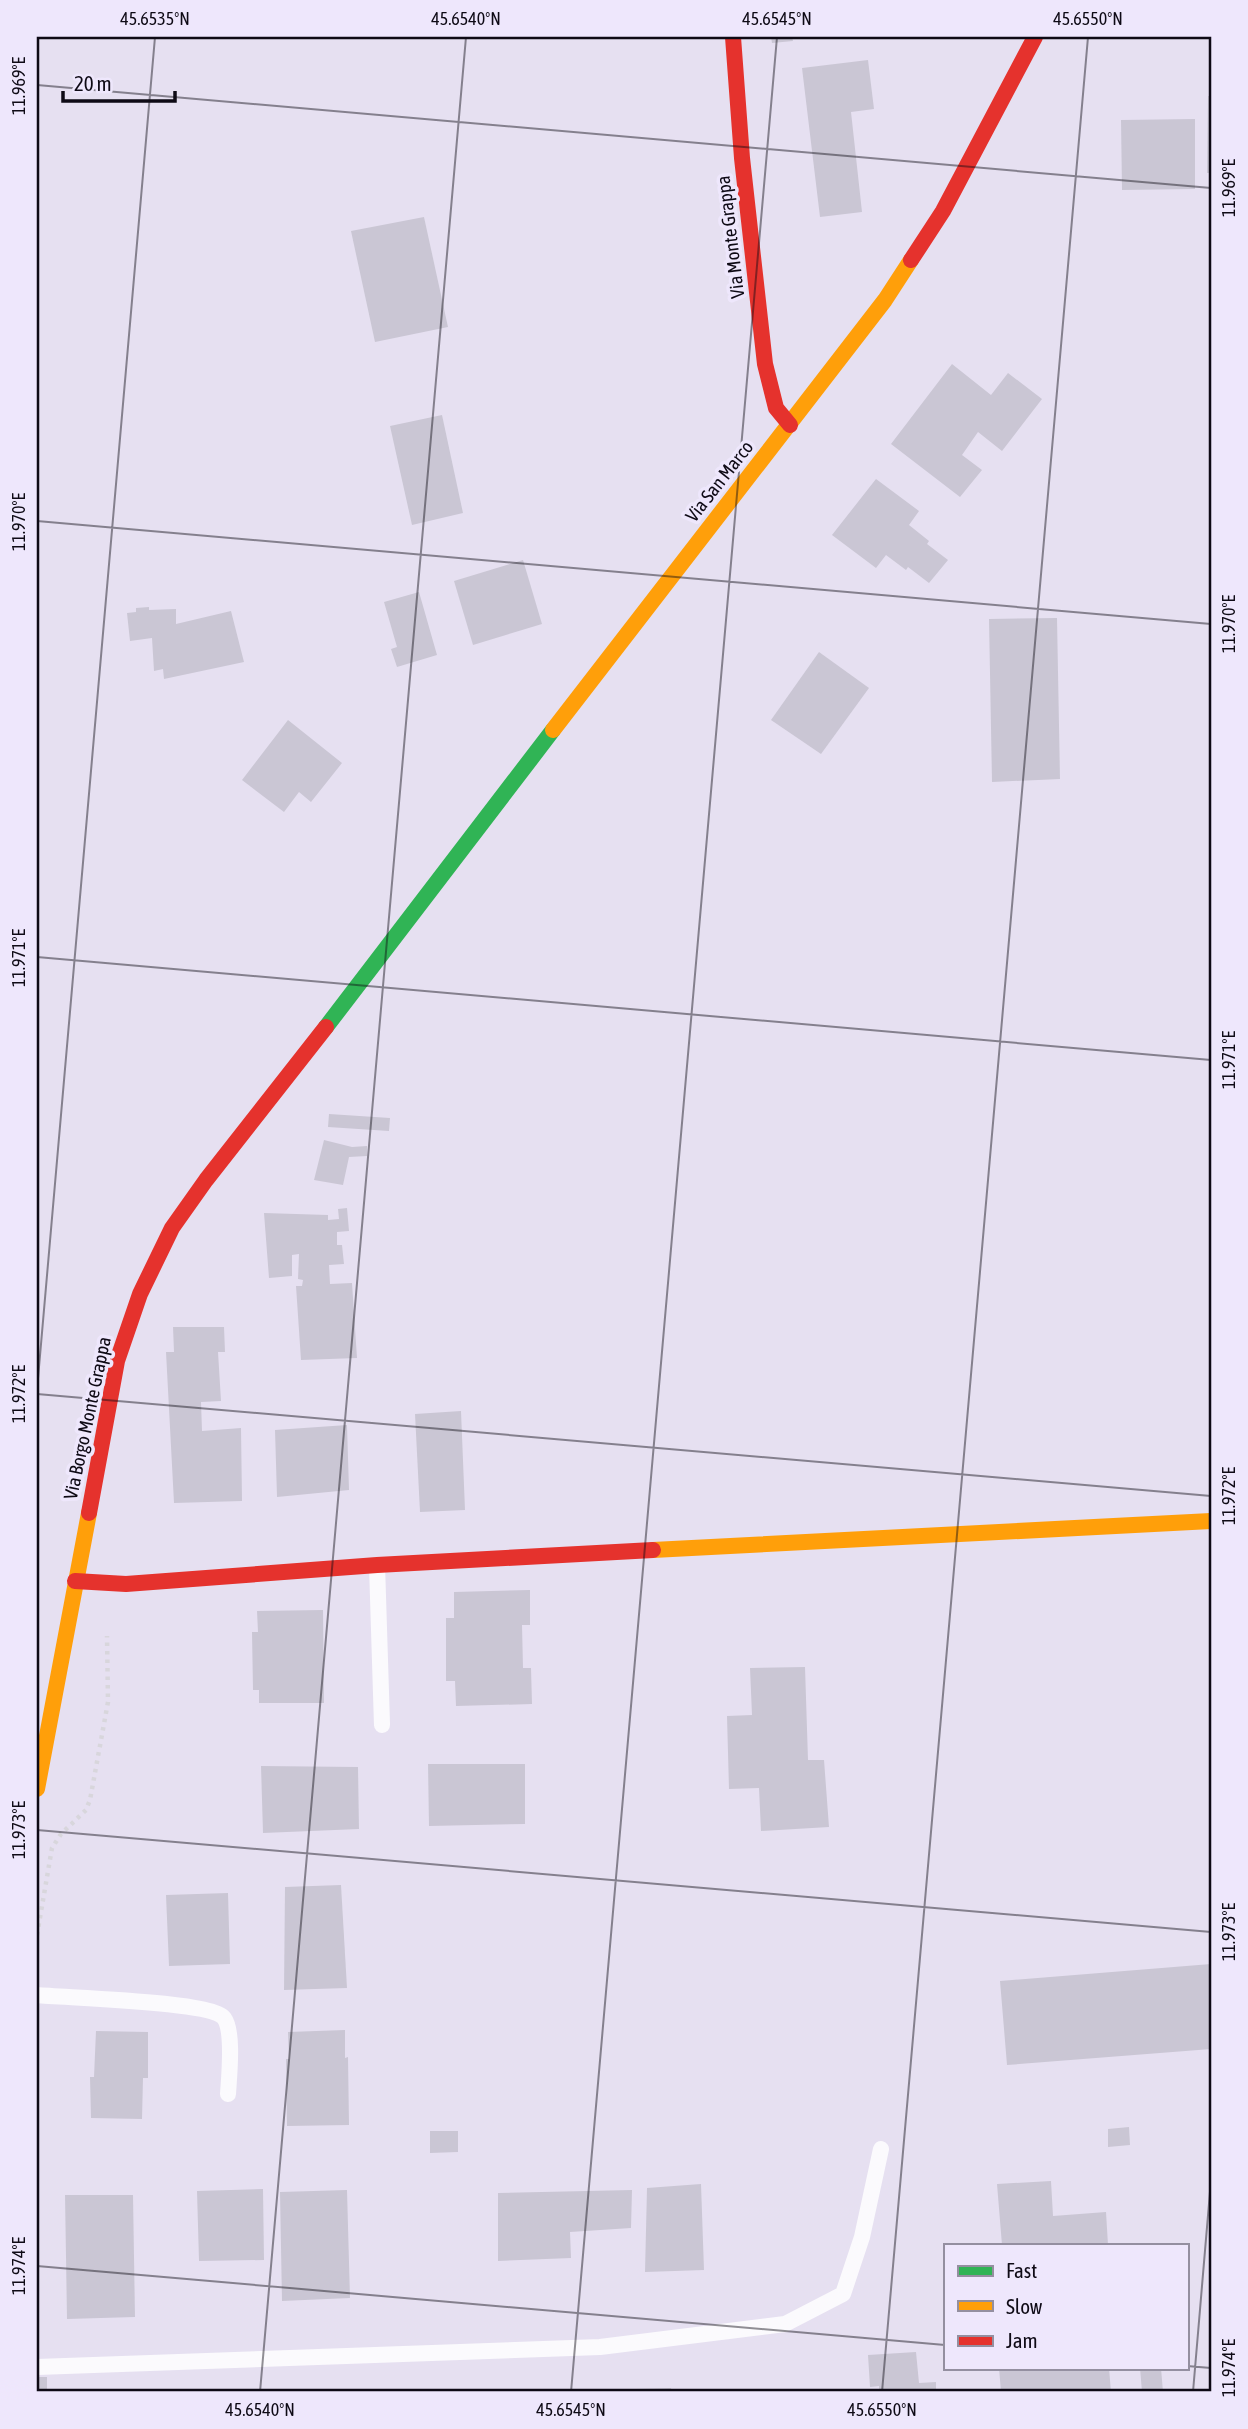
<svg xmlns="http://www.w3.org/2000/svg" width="1248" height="2429" viewBox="0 0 1248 2429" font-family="'Asap Condensed',sans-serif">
  <rect width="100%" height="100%" fill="#e6e0f1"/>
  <g fill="#cac6d4">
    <polygon points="771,37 792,37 793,41 772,43"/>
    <polygon points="868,60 874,109 851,112 862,212 820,217 802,68"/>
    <polygon points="1208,96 1211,96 1211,173 1207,173"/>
    <polygon points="1195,119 1195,189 1122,190 1121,120"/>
    <polygon points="424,217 448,327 375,342 351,231"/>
    <polygon points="952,364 991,395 1008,373 1042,399 1002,451 978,432 962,455 982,470 960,497 891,444"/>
    <polygon points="442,415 463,513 412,525 390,426"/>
    <polygon points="876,479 919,511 909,525 929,541 927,544 948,560 929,583 908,567 906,570 886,555 876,568 832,535"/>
    <polygon points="523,560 542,624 473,645 454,581"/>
    <polygon points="419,592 437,655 397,667 391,649 397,647 384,602"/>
    <polygon points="149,607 149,610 176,609 176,624 231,611 244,662 164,679 163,669 154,671 152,638 130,641 127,613 136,612 136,608"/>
    <polygon points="1057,618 1060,779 992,782 989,619"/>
    <polygon points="819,652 869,688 821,754 771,720"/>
    <polygon points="288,720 342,763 311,802 299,792 284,812 242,780"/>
    <polygon points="329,1114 390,1118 389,1131 328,1127"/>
    <polygon points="324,1140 352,1147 367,1146 367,1156 349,1157 343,1185 314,1180"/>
    <polygon points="347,1208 349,1231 337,1232 337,1245 342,1245 344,1264 329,1265 330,1284 352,1283 357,1358 301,1360 296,1286 302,1286 303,1280 298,1279 299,1254 292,1255 292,1276 269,1278 264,1213 328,1215 328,1220 339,1219 338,1209"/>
    <polygon points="173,1327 224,1327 225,1352 218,1352 221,1401 201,1402 202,1431 241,1428 242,1501 174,1503 166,1352 174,1352"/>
    <polygon points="461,1411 465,1510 420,1512 415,1414"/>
    <polygon points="347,1425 349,1490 277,1497 275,1430"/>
    <polygon points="530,1590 530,1625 522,1625 523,1668 531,1668 532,1704 456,1706 455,1681 446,1681 446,1618 454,1618 454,1592"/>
    <polygon points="323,1610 324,1703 259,1703 259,1690 253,1690 252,1632 258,1632 257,1611"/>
    <polygon points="805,1667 808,1760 824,1760 829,1827 761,1831 759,1788 729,1789 727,1716 752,1715 750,1668"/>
    <polygon points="428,1764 525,1764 525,1824 429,1826"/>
    <polygon points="261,1766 358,1767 359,1829 263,1833"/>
    <polygon points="341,1885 347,1988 284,1990 285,1887"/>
    <polygon points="228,1893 230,1964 169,1966 166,1895"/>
    <polygon points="1211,1964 1211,2049 1007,2065 1000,1981"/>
    <polygon points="345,2030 345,2058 348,2057 349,2125 287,2126 286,2059 289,2059 288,2032"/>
    <polygon points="96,2031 148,2032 148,2078 143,2078 142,2119 91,2118 90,2077 94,2077"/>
    <polygon points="1129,2127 1130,2145 1108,2147 1108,2129"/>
    <polygon points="430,2131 458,2131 458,2152 430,2153"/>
    <polygon points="1051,2181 1053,2216 1106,2212 1108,2245 1002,2245 997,2184"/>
    <polygon points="701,2184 704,2270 645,2272 647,2188"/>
    <polygon points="263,2189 264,2260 199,2261 197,2191"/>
    <polygon points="347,2190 350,2298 282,2301 280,2192"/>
    <polygon points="632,2190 631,2228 570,2232 571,2258 498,2261 498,2193"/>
    <polygon points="65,2195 133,2195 135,2317 67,2319"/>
    <polygon points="916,2352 919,2383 936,2382 936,2392 879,2392 879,2386 870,2387 868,2355"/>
    <polygon points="999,2368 1109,2368 1111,2392 1001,2392"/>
    <polygon points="1140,2368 1161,2368 1163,2392 1142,2392"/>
    <rect x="37" y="2377" width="10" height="14"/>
    <polygon points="671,2388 672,2392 599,2392 599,2390"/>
  </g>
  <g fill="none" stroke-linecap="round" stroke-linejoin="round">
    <polyline stroke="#d8d6dc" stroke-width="4.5" stroke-dasharray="3.5 5" stroke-linecap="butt" points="37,1935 52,1848 61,1834 86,1810 90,1800 108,1702 107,1636"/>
    <g stroke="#fbfafd" stroke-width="16">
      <polyline points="377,1565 382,1725"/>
      <path d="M37,1995C67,1998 211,2001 224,2018C234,2031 229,2077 228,2094"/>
      <polyline points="37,2367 600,2347 785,2324 843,2294 862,2237 881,2149"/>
    </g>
    <polyline stroke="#30b455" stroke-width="16" points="326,1027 553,730"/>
    <g stroke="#ff9f0a" stroke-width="16">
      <polyline points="553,730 885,300 911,260"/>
      <polyline points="653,1550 1211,1521"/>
      <polyline points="37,1789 89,1513"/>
    </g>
    <g stroke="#e5322d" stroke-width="16">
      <polyline points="733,37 742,158 765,364 776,408 790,425"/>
      <polyline points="911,260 943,211 1035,37"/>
      <polyline points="89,1513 117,1361 140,1294 172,1228 206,1180 326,1027"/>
      <polyline points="75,1581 126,1584 377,1565 653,1550"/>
    </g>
  </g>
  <path fill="none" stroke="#0e0a15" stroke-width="2" stroke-opacity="0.45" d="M37,85L1211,188M37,521L1211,624M37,957L1211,1060M37,1390L155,37M37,1394L1211,1496M37,1830L1211,1932M37,2266L945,2345M1187,2366L1211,2368M260,2392L466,37M571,2392L777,37M882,2392L1088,37M1193,2392L1211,2180"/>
  <g text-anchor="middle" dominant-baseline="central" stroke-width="7" stroke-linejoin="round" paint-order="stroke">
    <g font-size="19" fill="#0e0a15" stroke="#eee7fc">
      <text transform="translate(730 237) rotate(-97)">Via Monte Grappa</text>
      <text transform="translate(719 481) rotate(-52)">Via San Marco</text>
      <text transform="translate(87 1418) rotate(-78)">Via Borgo Monte Grappa</text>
    </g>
  </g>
  <rect width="1248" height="2429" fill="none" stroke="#eee7fc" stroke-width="77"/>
  <rect x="944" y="2244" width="245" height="126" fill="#eee7fc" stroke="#948fa0" stroke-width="2"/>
  <rect x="958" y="2266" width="35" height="10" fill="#30b455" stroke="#948fa0" stroke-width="2"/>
  <text x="1006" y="2278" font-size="21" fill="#0e0a15">Fast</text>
  <rect x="958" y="2301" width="35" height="10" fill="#ff9f0a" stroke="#948fa0" stroke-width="2"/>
  <text x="1006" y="2314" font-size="21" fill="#0e0a15">Slow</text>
  <rect x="958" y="2336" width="35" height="10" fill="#e5322d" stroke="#948fa0" stroke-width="2"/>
  <text x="1006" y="2348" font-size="21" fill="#0e0a15">Jam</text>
  <path d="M63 91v10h112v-10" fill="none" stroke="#0e0a15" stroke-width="3.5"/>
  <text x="74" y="91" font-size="21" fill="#0e0a15" stroke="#eee7fc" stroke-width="5" paint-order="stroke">20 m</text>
  <rect x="38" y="38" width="1172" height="2352" fill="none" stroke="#0e0a15" stroke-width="2.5"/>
  <g font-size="18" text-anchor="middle" fill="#0e0a15">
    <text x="155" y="25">45.6535°N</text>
    <text x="466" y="25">45.6540°N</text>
    <text x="777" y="25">45.6545°N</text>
    <text x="1088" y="25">45.6550°N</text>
    <text transform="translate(19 86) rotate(-90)" y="6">11.969°E</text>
    <text transform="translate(1229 188) rotate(-90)" y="6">11.969°E</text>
    <text transform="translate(19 522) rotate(-90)" y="6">11.970°E</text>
    <text transform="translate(1229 624) rotate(-90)" y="6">11.970°E</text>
    <text transform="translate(19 958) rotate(-90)" y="6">11.971°E</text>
    <text transform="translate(1229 1060) rotate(-90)" y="6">11.971°E</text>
    <text transform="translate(19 1394) rotate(-90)" y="6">11.972°E</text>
    <text transform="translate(1229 1496) rotate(-90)" y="6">11.972°E</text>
    <text transform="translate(19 1830) rotate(-90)" y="6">11.973°E</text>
    <text transform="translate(1229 1932) rotate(-90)" y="6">11.973°E</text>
    <text transform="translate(19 2266) rotate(-90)" y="6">11.974°E</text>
    <text transform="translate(1229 2368) rotate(-90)" y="6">11.974°E</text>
    <text x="260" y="2416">45.6540°N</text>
    <text x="571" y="2416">45.6545°N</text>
    <text x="882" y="2416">45.6550°N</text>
  </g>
</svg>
